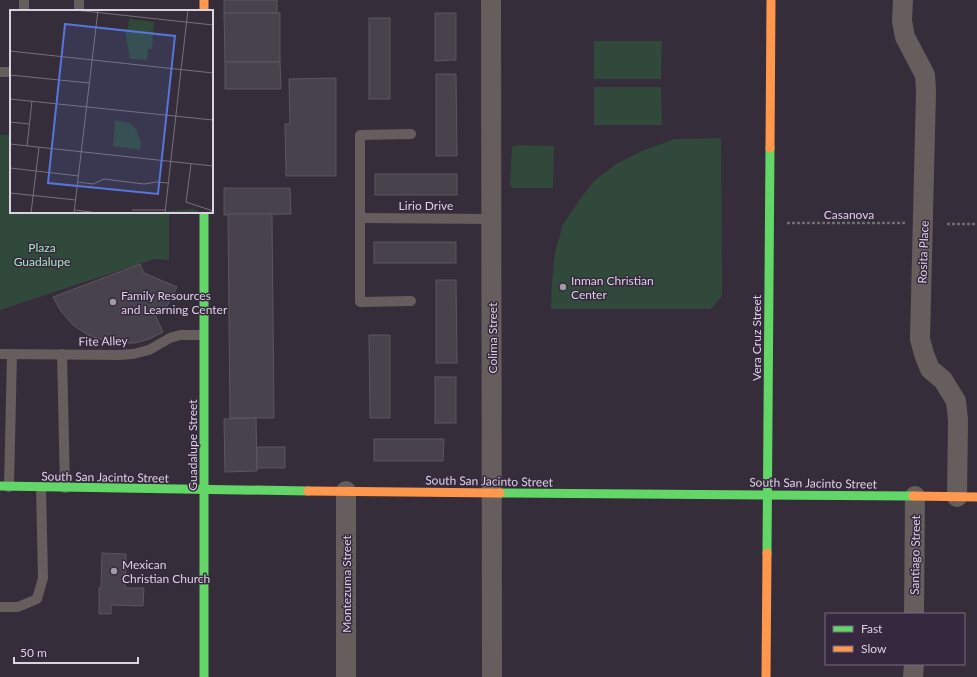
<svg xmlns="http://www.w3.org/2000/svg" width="977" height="677" viewBox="0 0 977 677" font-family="Lato,sans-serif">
  <rect width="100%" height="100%" fill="#352d39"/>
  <g fill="#31493b">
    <polygon points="594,41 662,41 661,79 594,79"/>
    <polygon points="594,87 661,87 662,125 594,125"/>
    <polygon points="0,135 11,135 11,212 169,212 169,260 154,259 0,310"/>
    <polygon points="721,138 722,296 711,309 551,309 552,281 555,252 563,224 581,198 595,180 616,164 644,150 675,139"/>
    <polygon points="516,145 554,146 553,188 512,188 510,185 512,147"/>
  </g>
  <g fill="#48424c" stroke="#5d5660">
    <rect x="224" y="0" width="53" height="13"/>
    <polygon points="224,13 280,13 280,62 225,62"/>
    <polygon points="435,13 456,13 456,60 435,61"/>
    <rect x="369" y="18" width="21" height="81"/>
    <polygon points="225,62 280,62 281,89 225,89"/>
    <polygon points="436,74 456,74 457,156 436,156"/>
    <polygon points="336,78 336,176 286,176 285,124 290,124 289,79"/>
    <rect x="375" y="174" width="82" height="21"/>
    <polygon points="224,188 290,188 291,214 224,215"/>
    <polygon points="228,214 272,214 274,418 230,418"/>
    <rect x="374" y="242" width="82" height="21"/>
    <polygon points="140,264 144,273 177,287 166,308 155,315 163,332 149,339 135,343 117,343 102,340 88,335 73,325 60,310 53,297"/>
    <polygon points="436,280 456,280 457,363 436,363"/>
    <polygon points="369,335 390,335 390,418 370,418"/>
    <rect x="435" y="377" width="21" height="46"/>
    <polygon points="256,418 257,471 225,472 224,419"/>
    <polygon points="374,439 444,439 443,461 374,461"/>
    <rect x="257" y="447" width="28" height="21"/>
    <polygon points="102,553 126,554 125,588 144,588 143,606 111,605 111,614 99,614 99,588 101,588"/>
  </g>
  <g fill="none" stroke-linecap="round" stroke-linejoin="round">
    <g stroke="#716c6e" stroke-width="2.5" stroke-dasharray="3 2" stroke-linecap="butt">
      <polyline points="787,223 906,223"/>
      <polyline points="947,224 977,224"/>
    </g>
    <g stroke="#655e5d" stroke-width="10">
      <polyline points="24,0 24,11"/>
      <polyline points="79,11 79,0"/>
      <polyline points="0,72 11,72"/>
      <polyline points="360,218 491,219"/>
      <polyline points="411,301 360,302 360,135 411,134"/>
      <polyline points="0,354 119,355 133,354 149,350 170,338 180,335 203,335"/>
      <polyline points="62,354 65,488"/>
      <polyline points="9,487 12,354"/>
      <polyline points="0,607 18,607 37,599 43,578 41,487"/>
    </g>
    <g stroke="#655e5d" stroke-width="20">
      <polyline points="491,0 492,677"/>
      <polyline points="903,0 902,21 905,37 925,75 926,91 920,339 924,354 930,369 943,380 956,401 958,420 957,497"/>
      <polyline points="346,491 346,677"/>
      <polyline points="914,614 915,496"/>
      <polyline points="913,677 914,664"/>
    </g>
    <g stroke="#63d668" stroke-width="9">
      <polyline points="204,212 204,677"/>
      <polyline points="0,486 308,491"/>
      <polyline points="500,493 913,496"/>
      <polyline points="767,553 770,148"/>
    </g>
    <g stroke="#ff974d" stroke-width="9">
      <polyline points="204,0 204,11"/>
      <polyline points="770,148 771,0"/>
      <polyline points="308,491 500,493"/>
      <polyline points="913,496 977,497"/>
      <polyline points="766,677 767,553"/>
    </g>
  </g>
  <g fill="#a299a6" stroke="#36283e" stroke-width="1.5">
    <circle cx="563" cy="287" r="4"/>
    <circle cx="113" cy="302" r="4"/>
    <circle cx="114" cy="571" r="4"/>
  </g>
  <g text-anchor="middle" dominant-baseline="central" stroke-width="3" stroke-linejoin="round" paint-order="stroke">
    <g font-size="12" fill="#dcd3e1" stroke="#36283e">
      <text x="426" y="205">Lirio Drive</text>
      <text x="849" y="214">Casanova</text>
      <text transform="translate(923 252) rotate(-88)">Rosita Place</text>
      <text transform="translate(492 338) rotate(-90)">Colima Street</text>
      <text transform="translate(756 338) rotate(-90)">Vera Cruz Street</text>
      <text transform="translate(103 341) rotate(-1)">Fite Alley</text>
      <text transform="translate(192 445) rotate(-90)">Guadalupe Street</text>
      <text transform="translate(105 477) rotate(1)">South San Jacinto Street</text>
      <text transform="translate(489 481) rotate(1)">South San Jacinto Street</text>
      <text transform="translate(813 483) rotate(1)">South San Jacinto Street</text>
      <text transform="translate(915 555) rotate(-89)">Santiago Street</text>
      <text transform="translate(346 584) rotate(-90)">Montezuma Street</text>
    </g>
    <g font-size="12" fill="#a4e9be" stroke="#36283e">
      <text x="42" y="247">Plaza<tspan x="42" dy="14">Guadalupe</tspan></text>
    </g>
    <g font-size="12" fill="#dcd3e1" stroke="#36283e" text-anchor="start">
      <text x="571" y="280">Inman Christian<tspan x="571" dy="14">Center</tspan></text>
      <text x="121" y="295">Family Resources<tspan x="121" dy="14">and Learning Center</tspan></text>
      <text x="122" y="564">Mexican<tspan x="122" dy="14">Christian Church</tspan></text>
    </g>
  </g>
  <g transform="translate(10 10)">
    <rect width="203" height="203" fill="#352d39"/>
    <path d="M119,9L144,12L142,39H138L137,50L120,49L115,20L118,19ZM105,110L119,113L126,119L131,133L130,140L103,136ZM183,199L192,203H149L159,201Z" fill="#31493b"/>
    <path fill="none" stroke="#786f7c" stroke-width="1" d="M65,0L203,15M0,41L203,63M171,60L178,0M0,65L79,73M0,89L203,110M0,112L19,114M0,134L203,156M17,136L22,91M181,154L176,192L203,201M0,158L69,166M68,172L83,174L94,169L134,174L146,172L158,173M0,183L66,190M65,200L88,203M122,200H155M21,203L29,137M64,203L88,0M155,203L171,60"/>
    <path fill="#5676db" fill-opacity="0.15" stroke="#5676db" stroke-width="2" d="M55,14L165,26L148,184L38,173Z"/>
    <rect width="203" height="203" fill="none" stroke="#dcd3e1" stroke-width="2"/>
  </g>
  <rect x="825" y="613" width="140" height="52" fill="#36283e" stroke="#786c7f"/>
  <rect x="833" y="626" width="20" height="6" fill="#63d668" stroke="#786c7f"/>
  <text x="861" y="633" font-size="12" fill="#dcd3e1">Fast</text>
  <rect x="833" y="646" width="20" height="6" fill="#ff974d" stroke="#786c7f"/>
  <text x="861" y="653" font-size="12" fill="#dcd3e1">Slow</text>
  <path d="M14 657v6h124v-6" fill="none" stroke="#dcd3e1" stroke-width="2"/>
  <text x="20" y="657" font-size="12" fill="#dcd3e1" stroke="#36283e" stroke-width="3" paint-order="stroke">50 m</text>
</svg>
